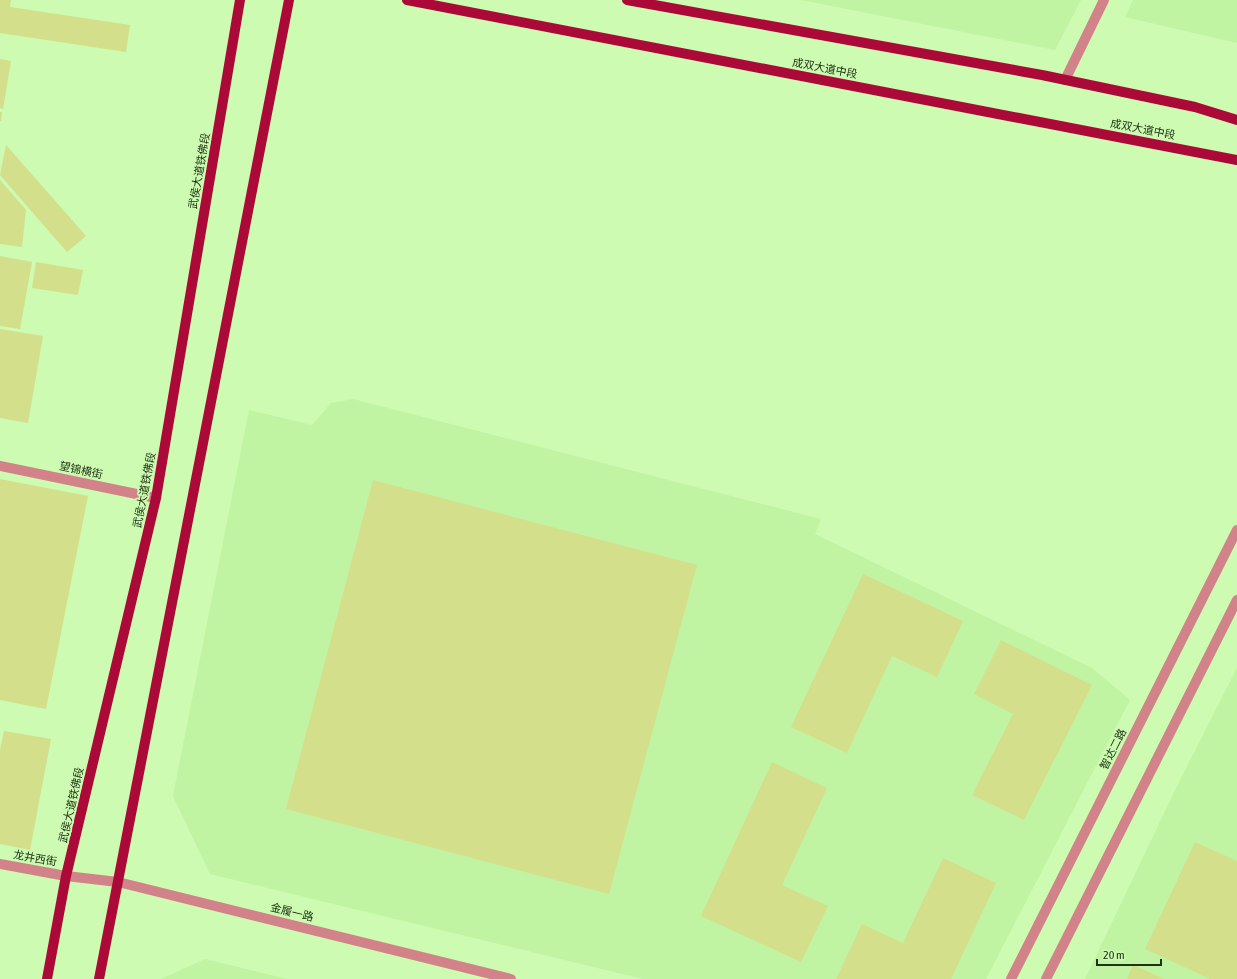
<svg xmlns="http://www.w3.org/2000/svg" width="1237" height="979" viewBox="0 0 1237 979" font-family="'Asap Condensed','Noto Sans SC',sans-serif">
  <rect width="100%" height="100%" fill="#ccfbb1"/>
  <g fill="#c0f4a3">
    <polygon points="801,0 1081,0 1055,50"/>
    <polygon points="1133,0 1237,0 1237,43 1125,17"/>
    <polygon points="353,399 821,519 815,534 1092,668 1130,700 986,979 643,979 210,874 173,796 249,410 312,425 331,403"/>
    <polygon points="1237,668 1237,979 1085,979 1178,784"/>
    <polygon points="205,959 287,979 161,979"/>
  </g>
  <g fill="#d3df8a">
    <polygon points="0,0 11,0 10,7 130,25 126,52 0,33"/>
    <polygon points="0,59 11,61 3,109 0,108"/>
    <polygon points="0,112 2,112 1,121 0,121"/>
    <polygon points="6,145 86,236 67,252 0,175"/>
    <polygon points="0,180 26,210 22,247 0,244"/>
    <polygon points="0,256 32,262 20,329 0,326"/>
    <polygon points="36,262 83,270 78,295 32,288"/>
    <polygon points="0,329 43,336 28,423 0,418"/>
    <polygon points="0,479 88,496 46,709 0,700"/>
    <polygon points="373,480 697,565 609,894 286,809"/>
    <polygon points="863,574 963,621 937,677 892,656 847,753 791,727"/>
    <polygon points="1001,640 1092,685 1024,820 972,795 1013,714 974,694"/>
    <polygon points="4,731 51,739 30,850 0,844 0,750"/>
    <polygon points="772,762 827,788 782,885 828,906 801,962 701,916"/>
    <polygon points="1195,842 1237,861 1237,979 1210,979 1145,949"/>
    <polygon points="943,858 996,883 951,979 836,979 862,924 903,943"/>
    <polygon points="1133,965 1164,979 1127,979"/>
  </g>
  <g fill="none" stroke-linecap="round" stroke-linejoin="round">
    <g stroke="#d28289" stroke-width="10">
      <polyline points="1065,80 1104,0"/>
      <polyline points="0,466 156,498"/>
      <polyline points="0,864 66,876 118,882 511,979"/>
      <polyline points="1011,979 1237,530"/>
      <polyline points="1046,979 1237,600"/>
    </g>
    <g stroke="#ab0a39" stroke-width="10">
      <polyline points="407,0 1237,160"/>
      <polyline points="627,0 1042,75 1195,107 1237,120"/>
      <polyline points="47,979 66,876 156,498 240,0"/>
      <polyline points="99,979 289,0"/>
    </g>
  </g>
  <g text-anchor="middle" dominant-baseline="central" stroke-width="3.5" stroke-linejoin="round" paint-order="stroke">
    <g font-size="11" fill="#203215" stroke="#ccfbb1">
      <text transform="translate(825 68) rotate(11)">成双大道中段</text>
      <text transform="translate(1143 129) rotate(11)">成双大道中段</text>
      <text transform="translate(199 171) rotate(-80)">武侯大道铁佛段</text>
      <text transform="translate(81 470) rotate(12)">望锦横街</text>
      <text transform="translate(144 490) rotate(-79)">武侯大道铁佛段</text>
      <text transform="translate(1113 749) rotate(-63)">智达二路</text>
      <text transform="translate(71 805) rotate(-77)">武侯大道铁佛段</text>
      <text transform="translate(35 858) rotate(10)">龙井西街</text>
      <text transform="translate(292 912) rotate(14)">金履一路</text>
    </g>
  </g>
  <path d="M1097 959v6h64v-6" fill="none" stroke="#203215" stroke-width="2"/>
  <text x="1103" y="959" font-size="12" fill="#203215" stroke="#ccfbb1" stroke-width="3" paint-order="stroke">20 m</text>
</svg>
